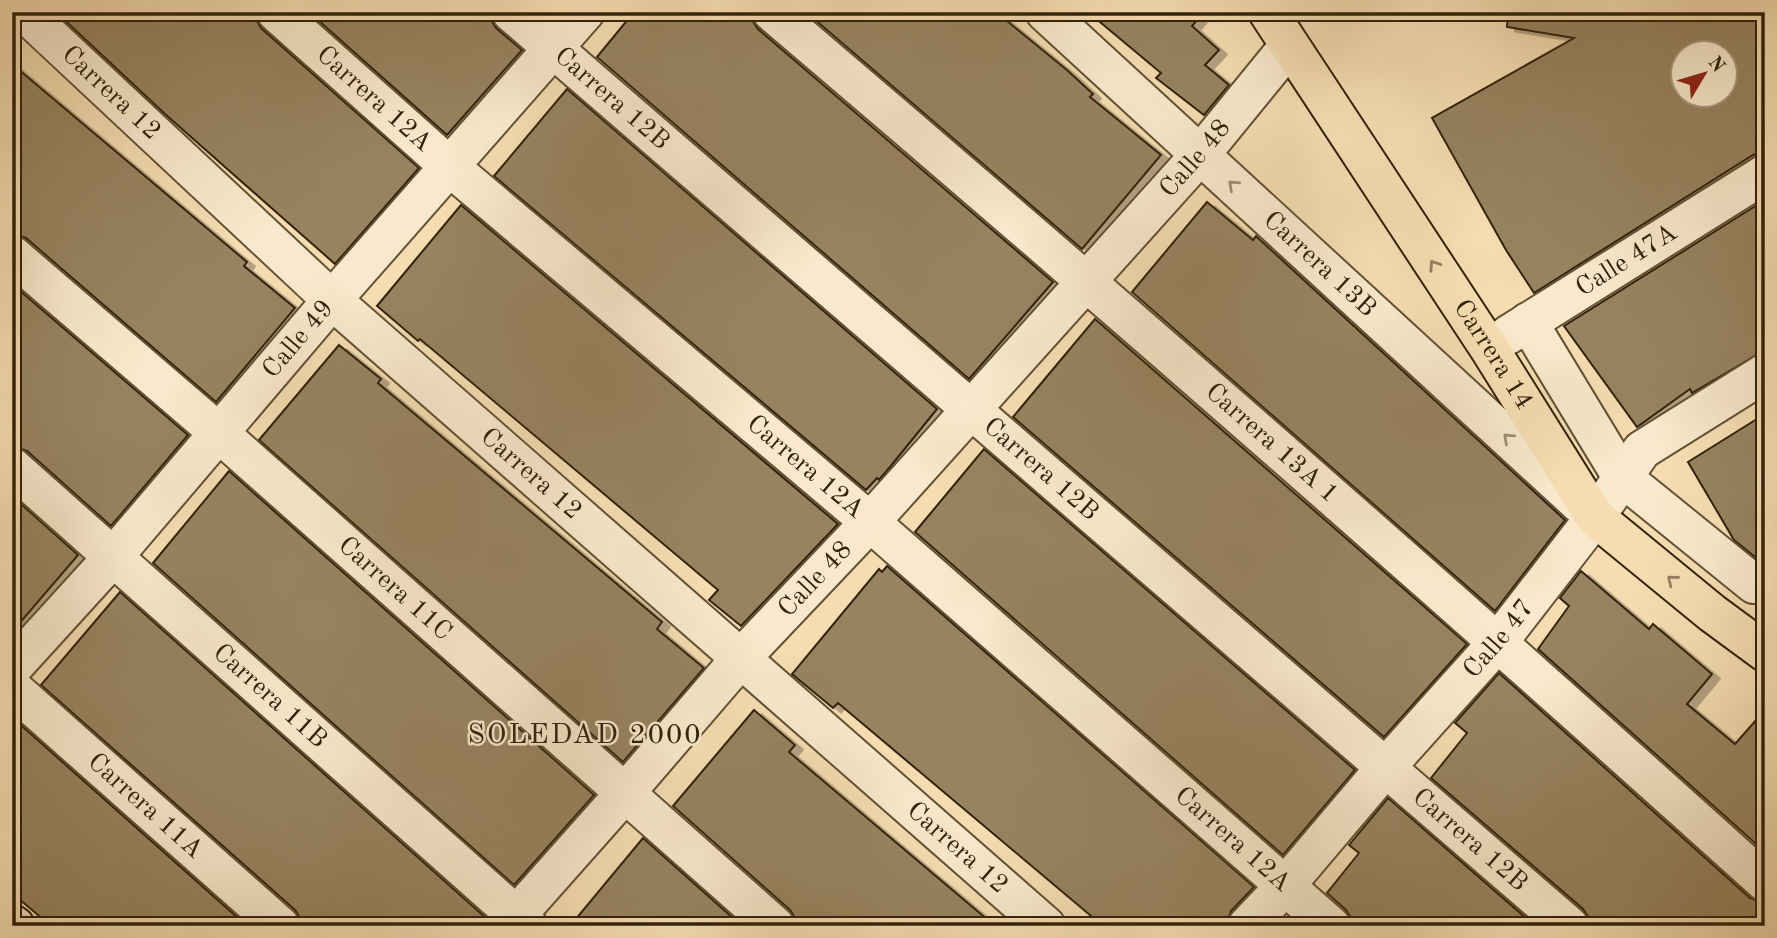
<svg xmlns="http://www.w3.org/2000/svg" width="1777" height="938" viewBox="0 0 1777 938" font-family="'Old Standard TT',serif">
  <defs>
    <filter id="shadow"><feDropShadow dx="8" dy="4.5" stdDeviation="0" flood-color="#0004"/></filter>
  </defs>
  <rect width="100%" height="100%" fill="#f5ddb1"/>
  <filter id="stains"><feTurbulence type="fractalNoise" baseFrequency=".00286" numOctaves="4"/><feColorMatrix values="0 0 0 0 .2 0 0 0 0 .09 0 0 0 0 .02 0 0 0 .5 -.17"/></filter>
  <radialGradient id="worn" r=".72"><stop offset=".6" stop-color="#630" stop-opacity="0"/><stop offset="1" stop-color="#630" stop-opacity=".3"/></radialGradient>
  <g fill="#978361" stroke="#31220b" stroke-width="2" fill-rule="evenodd" filter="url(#shadow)">
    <polygon points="56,12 255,12 256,19 261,28 419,168 335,264 165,114"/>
    <polygon points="309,12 490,12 491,20 496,28 522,50 447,135"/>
    <polygon points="634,12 751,12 752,20 758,29 1053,282 969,379 597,57"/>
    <polygon points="806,12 996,12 1067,70 1093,94 1090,97 1161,155 1082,249"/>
    <polygon points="1088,12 1204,12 1192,26 1219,50 1205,65 1229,85 1204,115 1156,78 1161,73"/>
    <path d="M1508,12H1765V152L1753,155L1534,293L1506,250L1432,118L1574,38L1507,27ZM1683,52H1725V94H1683Z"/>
    <polygon points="12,64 247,262 244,266 295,308 216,402 26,238 12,234"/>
    <polygon points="567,89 937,409 890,467 879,480 877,478 866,490 494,176"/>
    <polygon points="1765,200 1765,350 1692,393 1690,389 1637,427 1564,326"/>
    <polygon points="1207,202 1253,240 1256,236 1258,238 1565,520 1495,611 1132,292"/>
    <polygon points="461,205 838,524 741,626 709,600 718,590 420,339 418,341 377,306"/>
    <polygon points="12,284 188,435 111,526 27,451 12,446"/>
    <polygon points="1095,319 1467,644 1384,737 1013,417"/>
    <polygon points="339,345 381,379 378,383 662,622 657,629 704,668 623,762 259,440"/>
    <polygon points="1765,414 1765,565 1734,540 1688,462"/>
    <polygon points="984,449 1355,770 1283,855 915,532"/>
    <polygon points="229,471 594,795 514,885 153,563"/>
    <polygon points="12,496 78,555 12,632"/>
    <polygon points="887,566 1254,887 1231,911 1226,926 1103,926 838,703 833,708 792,674 879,569 882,572"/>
    <polygon points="1581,571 1649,629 1653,624 1712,674 1687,704 1735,744 1765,710 1765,852 1538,649 1569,606 1560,598"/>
    <polygon points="120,592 486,918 479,926 301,926 300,918 295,910 41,685"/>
    <polygon points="1499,673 1750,898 1765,903 1765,926 1590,926 1589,918 1583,909 1431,778 1467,733 1455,723"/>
    <polygon points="754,710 795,745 789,752 995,926 796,926 795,918 790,910 673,806"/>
    <polygon points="14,719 247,926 51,926 12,893"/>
    <polygon points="1388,798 1535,926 1352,926 1351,918 1346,910 1327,893 1359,853 1349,845"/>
    <polygon points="643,838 742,926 570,926"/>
  </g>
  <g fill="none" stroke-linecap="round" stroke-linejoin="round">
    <defs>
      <g id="minor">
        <path id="s1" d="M24,12L332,300L1046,926"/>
        <path id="s2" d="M276,12L450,167L870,522L1331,926"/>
        <path id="s3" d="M511,12L1569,926"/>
        <path id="s4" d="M772,12C1107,297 1438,587 1765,882"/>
        <path id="s5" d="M1045,12L1580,504"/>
        <path id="s6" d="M12,255L219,433L775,926"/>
        <polyline points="1528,322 1622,477 1754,584"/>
        <path id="s7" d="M1508,335L1765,174"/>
        <path id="s8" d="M12,467L528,926"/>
        <path id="s9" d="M12,668L113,557L332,300L585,12"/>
        <path id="s10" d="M12,688L280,926"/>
        <path id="s11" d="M507,926L625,793L741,658L870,522L1200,155L1289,46"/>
        <path id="s12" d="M1247,926L1285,886L1385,768L1499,641L1595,517L1642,450L1765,373"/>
      </g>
      <g id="major">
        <path id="s13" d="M1268,12L1489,348L1595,517L1712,613L1765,652"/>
        <polyline points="12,924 15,926"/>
      </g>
    </defs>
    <use href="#minor" stroke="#625134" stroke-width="42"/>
    <use href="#major" stroke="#31220b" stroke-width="42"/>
    <use href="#minor" stroke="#f8e9cc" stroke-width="38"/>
    <use href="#major" stroke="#f5ddb1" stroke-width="38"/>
  </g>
  <defs><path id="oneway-chevron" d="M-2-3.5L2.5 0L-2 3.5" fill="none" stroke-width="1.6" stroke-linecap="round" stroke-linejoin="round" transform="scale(1.75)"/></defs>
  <g stroke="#9e8f75">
    <use href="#oneway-chevron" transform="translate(1233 185) rotate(-137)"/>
    <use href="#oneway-chevron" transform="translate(1508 438) rotate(-137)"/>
  </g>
  <g stroke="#93805e">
    <use href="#oneway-chevron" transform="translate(1434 265) rotate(-124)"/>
    <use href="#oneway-chevron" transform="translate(1672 580) rotate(-141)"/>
  </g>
  <g text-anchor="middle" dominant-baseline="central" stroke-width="5" stroke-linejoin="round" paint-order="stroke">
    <g font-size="26" fill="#31220b" stroke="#f8e9cc">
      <text stroke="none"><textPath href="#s1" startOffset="119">Carrera 12</textPath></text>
      <text stroke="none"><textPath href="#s2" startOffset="131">Carrera 12A</textPath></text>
      <text stroke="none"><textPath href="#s3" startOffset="133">Carrera 12B</textPath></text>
      <text stroke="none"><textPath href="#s11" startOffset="1031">Calle 48</textPath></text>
      <text stroke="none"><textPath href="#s7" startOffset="140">Calle 47A</textPath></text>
      <text stroke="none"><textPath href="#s5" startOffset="373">Carrera 13B</textPath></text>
      <text stroke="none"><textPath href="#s9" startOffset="436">Calle 49</textPath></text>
      <text stroke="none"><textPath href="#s13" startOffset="410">Carrera 14</textPath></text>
      <text stroke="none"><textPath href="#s4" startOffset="660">Carrera 13A 1</textPath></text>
      <text stroke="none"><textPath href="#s2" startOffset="698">Carrera 12A</textPath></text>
      <text stroke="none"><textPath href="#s3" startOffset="700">Carrera 12B</textPath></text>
      <text stroke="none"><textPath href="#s1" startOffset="686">Carrera 12</textPath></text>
      <text stroke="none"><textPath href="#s11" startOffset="464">Calle 48</textPath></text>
      <text stroke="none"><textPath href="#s6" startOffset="508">Carrera 11C</textPath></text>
      <text stroke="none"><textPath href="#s12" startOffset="382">Calle 47</textPath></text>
      <text stroke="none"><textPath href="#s8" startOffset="345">Carrera 11B</textPath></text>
      <text stroke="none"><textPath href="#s10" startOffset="178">Carrera 11A</textPath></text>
      <text stroke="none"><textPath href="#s2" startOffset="1265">Carrera 12A</textPath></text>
      <text stroke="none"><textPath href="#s3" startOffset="1267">Carrera 12B</textPath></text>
      <text stroke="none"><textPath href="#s1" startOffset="1253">Carrera 12</textPath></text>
    </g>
    <g font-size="28" letter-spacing="2" fill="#31220b" stroke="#f8e9cc">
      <text x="585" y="736">SOLEDAD 2000</text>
    </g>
  </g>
  <rect width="1777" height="938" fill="none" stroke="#f5ddb1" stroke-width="42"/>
  <rect x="14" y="14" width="1749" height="910" fill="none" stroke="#31220b" stroke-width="3.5"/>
  <rect x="21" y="21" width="1735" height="896" fill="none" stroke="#31220b" stroke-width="2"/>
  <g transform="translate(1704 74) rotate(52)"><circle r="33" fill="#f8e9cc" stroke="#a8997f" stroke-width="2"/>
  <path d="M0-5L12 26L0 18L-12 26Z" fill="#8f2418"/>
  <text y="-10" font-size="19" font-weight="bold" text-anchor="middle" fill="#31220b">N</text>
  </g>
  <rect width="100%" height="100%" filter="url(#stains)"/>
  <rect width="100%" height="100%" fill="url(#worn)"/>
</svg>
